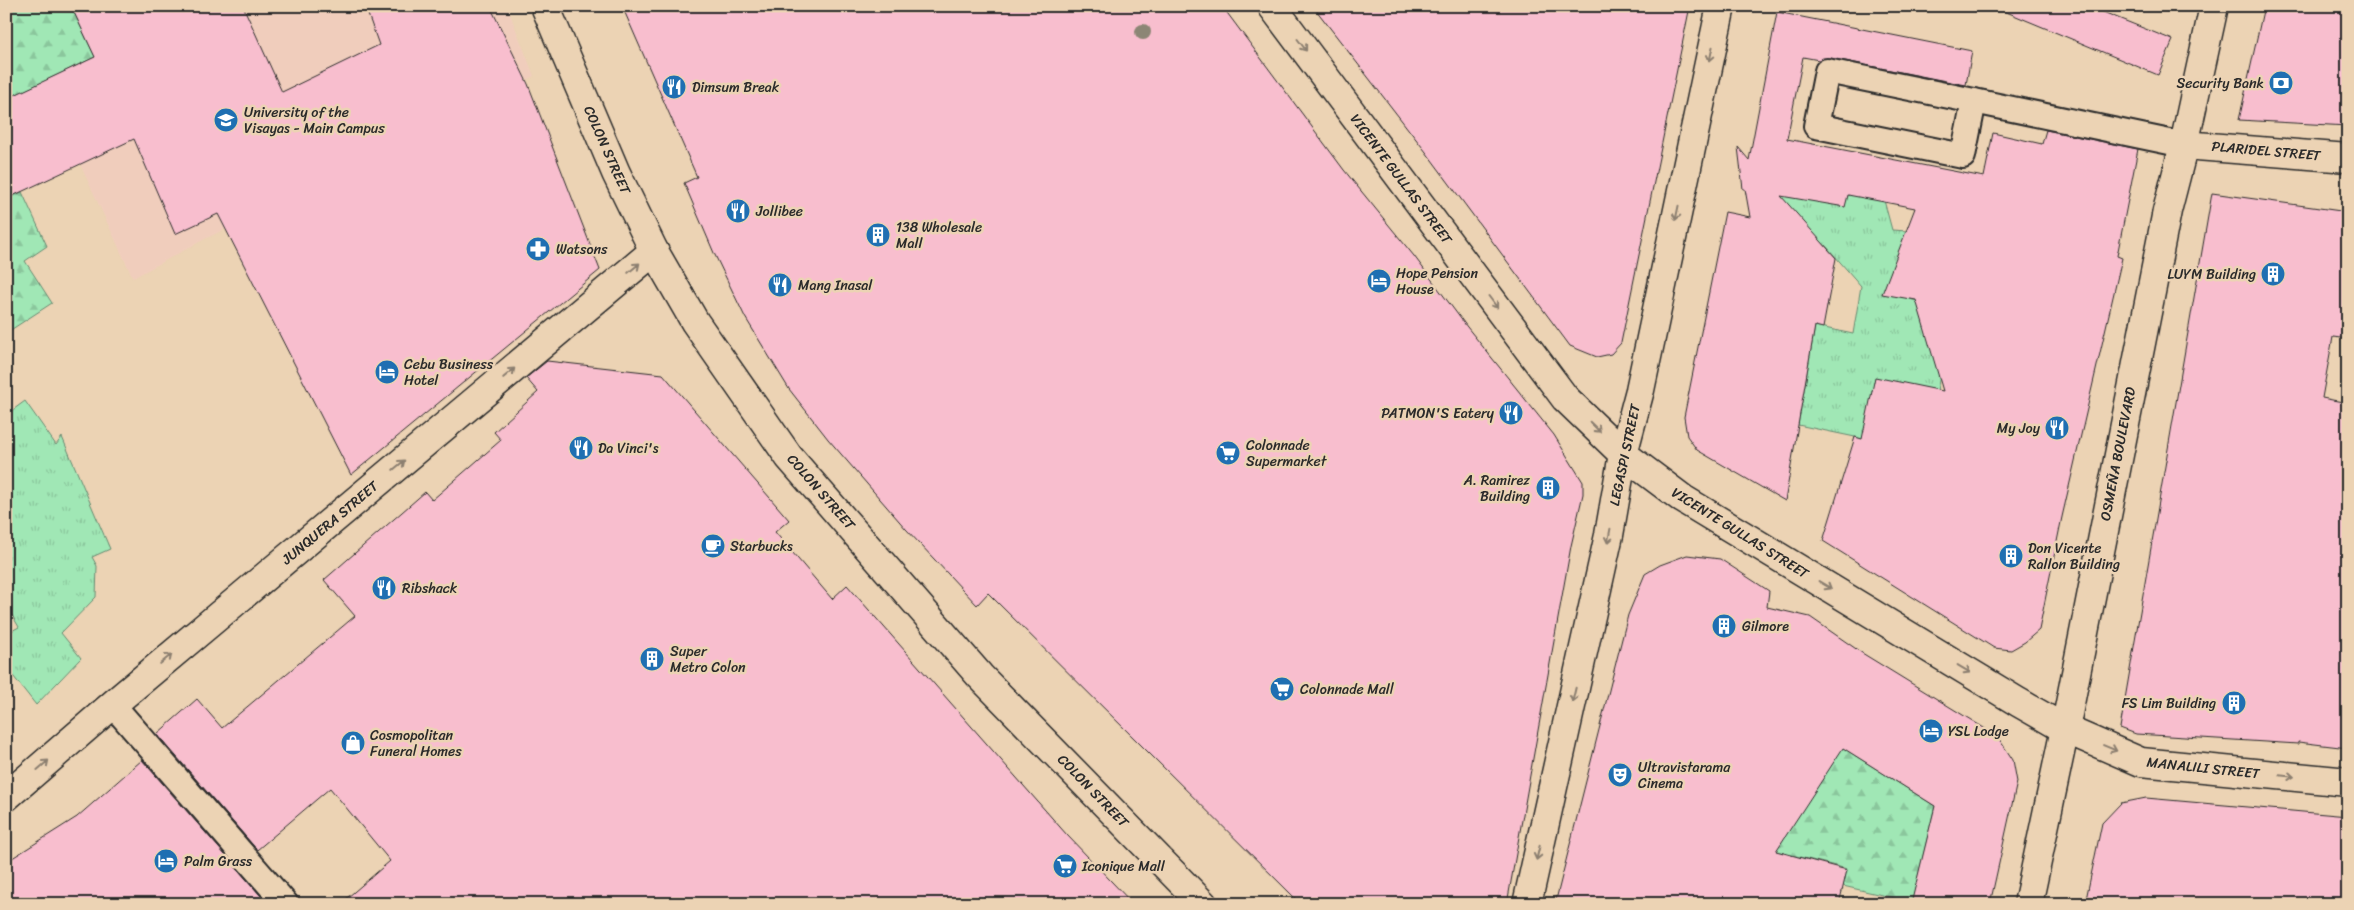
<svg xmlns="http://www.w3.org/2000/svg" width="2354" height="910" viewBox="0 0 2354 910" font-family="Sriracha,sans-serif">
  <defs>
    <pattern id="grass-tufts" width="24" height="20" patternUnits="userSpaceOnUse" patternTransform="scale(1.25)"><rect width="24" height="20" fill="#a0e7b5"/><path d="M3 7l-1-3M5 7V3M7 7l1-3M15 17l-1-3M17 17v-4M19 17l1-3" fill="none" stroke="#8ac69c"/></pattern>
    <pattern id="forest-firs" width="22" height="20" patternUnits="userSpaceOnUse" patternTransform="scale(1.25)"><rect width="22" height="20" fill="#a0e7b5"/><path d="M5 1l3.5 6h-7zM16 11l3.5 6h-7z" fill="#8ac69c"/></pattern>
  </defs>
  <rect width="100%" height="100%" fill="#ecd3b4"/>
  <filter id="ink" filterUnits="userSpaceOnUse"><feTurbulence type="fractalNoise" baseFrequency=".02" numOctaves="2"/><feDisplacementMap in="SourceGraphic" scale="10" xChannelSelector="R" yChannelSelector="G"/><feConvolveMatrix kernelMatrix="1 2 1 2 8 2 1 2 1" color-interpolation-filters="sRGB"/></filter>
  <g filter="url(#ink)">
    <polygon fill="#f0cdbc" points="6,6 507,6 534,76 203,240 133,278 80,164 6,198"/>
    <g fill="url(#grass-tufts)" stroke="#668970">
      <polygon points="1741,168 1882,193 1892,230 1908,231 1906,298 1917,301 1942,367 1937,390 1909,453 1855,437 1798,425 1815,326 1853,334 1861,286 1827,247"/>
      <polygon points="25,401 56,445 62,437 110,549 92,557 97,566 96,597 61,633 81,658 36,705 6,667 6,634 19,627 6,605 6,415"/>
    </g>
    <g fill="url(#forest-firs)" stroke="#668970">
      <polygon points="6,6 71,6 95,57 7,99"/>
      <polygon points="22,192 47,246 25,261 52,303 6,333 6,199"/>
      <polygon points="1832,741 1935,806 1912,902 1843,886 1847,869 1776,851"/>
    </g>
    <g fill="#f8bece" stroke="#2b2b2b">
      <polygon points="71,6 243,6 282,92 379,45 365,6 490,6 528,84 600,270 351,475 218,214 175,234 134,139 6,199 6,99 95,57"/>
      <polygon points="622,6 1222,6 1344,170 1414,256 1467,327 1554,435 1583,482 1583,494 1571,546 1507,904 1301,904 988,593 977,605 906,529 828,439 789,389 745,317 714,253 684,183 697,177"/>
      <polygon points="1313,6 1690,6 1621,343 1611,354 1597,357 1570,346 1426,152"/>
      <polygon points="1992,6 2088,6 2173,40 2158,75"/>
      <polygon points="2264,6 2348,6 2348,126 2239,120"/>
      <polygon points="1777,12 1972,51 1966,85 1830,58 1819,60 1803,57 1787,139 1984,177 1993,133 2042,144 2046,130 2138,149 2117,256 2122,258 2062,517 2039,630 2025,642 2011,650 1994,648 1823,541 1855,437 1862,439 1875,377 1943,391 1916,300 1882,294 1915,208 1848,195 1845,207 1781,196 1836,258 1823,328 1815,326 1785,501 1697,450 1687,436 1684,417 1725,212 1750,217 1745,189 1743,189 1738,147 1749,160"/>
      <polygon points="2212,193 2348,212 2348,339 2333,337 2322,398 2348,403 2348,748 2298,742 2298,744 2136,734 2120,728"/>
      <polygon points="547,361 663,374 789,520 775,532 832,599 847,585 1067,835 1133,904 340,904 390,861 330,788 257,850 157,734 197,699 222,728 355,616 324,580 425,492 432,500 501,440 494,432 538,392 526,378"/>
      <polygon points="1687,555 1720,559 1769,591 1767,607 1810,617 1862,653 1997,736 2013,760 2017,782 1990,904 1911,904 1935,806 1843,748 1776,851 1847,870 1839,904 1555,904 1628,615 1645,574 1660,565"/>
      <polygon points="142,760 268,904 6,904 6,862 77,817"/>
      <polygon points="2146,798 2348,816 2348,904 2085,904 2102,823 2121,803"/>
    </g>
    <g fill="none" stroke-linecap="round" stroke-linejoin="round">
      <defs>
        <g id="service">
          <polygon points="1827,71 1974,101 1963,156 1816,126"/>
          <polyline points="1974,101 2184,145"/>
          <polyline points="112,704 286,904"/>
        </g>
        <g id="tertiary">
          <polyline points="1272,6 1565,398 1623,454 1683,499 2018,702 2065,729 2141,762 2348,782"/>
          <polyline points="2184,145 2348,158"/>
          <polyline points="6,797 118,700 654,251"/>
          <polyline points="1527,904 1609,535 1623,454 1640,390 1721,6"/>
        </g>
        <g id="secondary">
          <polyline points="545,6 616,173 654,251 695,322 789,457 980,676 1203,904"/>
          <polyline points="2028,904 2065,729 2167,211 2184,145 2214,6"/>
        </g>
      </defs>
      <use href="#service" stroke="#2b2b2b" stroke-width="28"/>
      <use href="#tertiary" stroke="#2b2b2b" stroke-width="31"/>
      <use href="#secondary" stroke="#2b2b2b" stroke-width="31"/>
      <use href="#service" stroke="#ecd3b4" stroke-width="24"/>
      <use href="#tertiary" stroke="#ecd3b4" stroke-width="28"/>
      <use href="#secondary" stroke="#ecd3b4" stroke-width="28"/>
    </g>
    <circle fill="#8c8674" cx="1143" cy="32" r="8"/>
    <defs><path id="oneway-shaft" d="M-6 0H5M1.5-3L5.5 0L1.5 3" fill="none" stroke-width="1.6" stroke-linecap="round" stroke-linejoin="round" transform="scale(1.25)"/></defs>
    <g stroke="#8c7f70">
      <use href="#oneway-shaft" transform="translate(1302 45) rotate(53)"/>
      <use href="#oneway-shaft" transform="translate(1711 54) rotate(102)"/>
      <use href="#oneway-shaft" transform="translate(1677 213) rotate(102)"/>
      <use href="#oneway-shaft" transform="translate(634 268) rotate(-40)"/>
      <use href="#oneway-shaft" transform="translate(1493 302) rotate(53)"/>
      <use href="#oneway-shaft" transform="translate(509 373) rotate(-40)"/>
      <use href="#oneway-shaft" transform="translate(1595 427) rotate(44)"/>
      <use href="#oneway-shaft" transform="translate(399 465) rotate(-40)"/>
      <use href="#oneway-shaft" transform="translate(1609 536) rotate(101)"/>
      <use href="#oneway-shaft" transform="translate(1825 585) rotate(31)"/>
      <use href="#oneway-shaft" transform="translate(166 659) rotate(-40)"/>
      <use href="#oneway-shaft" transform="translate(1964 669) rotate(31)"/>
      <use href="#oneway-shaft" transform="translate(1574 695) rotate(103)"/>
      <use href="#oneway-shaft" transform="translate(2110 748) rotate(23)"/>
      <use href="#oneway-shaft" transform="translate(43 765) rotate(-41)"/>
      <use href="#oneway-shaft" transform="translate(2287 776) rotate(6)"/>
      <use href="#oneway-shaft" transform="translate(1538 853) rotate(103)"/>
    </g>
  </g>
  <defs>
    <symbol id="bank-disc" viewBox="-11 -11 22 22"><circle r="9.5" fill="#1f6fb2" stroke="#ecd3b4"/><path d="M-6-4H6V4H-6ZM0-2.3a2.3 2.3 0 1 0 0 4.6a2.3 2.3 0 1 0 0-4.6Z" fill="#fff"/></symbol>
    <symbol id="restaurant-disc" viewBox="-11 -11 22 22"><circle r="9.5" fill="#1f6fb2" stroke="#ecd3b4"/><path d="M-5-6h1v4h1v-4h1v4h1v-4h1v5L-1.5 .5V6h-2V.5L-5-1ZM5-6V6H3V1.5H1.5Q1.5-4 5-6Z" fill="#fff"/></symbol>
    <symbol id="university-disc" viewBox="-11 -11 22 22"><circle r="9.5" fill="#1f6fb2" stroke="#ecd3b4"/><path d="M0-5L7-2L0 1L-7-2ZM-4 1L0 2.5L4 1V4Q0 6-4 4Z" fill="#fff"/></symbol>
    <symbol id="building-disc" viewBox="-11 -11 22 22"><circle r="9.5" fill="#1f6fb2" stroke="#ecd3b4"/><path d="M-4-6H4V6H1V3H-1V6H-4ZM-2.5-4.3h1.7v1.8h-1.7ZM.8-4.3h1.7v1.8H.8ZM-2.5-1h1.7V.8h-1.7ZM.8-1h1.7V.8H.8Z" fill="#fff"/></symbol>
    <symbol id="pharmacy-disc" viewBox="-11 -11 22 22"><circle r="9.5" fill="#1f6fb2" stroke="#ecd3b4"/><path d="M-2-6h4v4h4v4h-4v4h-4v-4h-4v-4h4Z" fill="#fff"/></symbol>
    <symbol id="hotel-disc" viewBox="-11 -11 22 22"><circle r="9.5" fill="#1f6fb2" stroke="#ecd3b4"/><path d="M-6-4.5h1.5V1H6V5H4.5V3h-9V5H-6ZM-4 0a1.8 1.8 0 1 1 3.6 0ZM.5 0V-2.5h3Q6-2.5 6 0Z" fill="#fff"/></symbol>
    <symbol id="supermarket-disc" viewBox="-11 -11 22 22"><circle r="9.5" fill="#1f6fb2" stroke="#ecd3b4"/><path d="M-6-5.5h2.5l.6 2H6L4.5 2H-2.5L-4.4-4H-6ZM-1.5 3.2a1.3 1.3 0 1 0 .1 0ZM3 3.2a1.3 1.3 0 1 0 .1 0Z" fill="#fff"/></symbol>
    <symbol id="cafe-disc" viewBox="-11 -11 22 22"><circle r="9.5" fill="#1f6fb2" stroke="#ecd3b4"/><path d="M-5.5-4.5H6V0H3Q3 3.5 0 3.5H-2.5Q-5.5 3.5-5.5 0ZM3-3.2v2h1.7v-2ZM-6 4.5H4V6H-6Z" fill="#fff"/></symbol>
    <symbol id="shop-disc" viewBox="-11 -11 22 22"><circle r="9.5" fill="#1f6fb2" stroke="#ecd3b4"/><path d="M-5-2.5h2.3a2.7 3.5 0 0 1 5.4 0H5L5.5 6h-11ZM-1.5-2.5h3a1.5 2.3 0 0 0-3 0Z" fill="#fff"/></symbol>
    <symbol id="theatre-disc" viewBox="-11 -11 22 22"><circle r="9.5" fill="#1f6fb2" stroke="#ecd3b4"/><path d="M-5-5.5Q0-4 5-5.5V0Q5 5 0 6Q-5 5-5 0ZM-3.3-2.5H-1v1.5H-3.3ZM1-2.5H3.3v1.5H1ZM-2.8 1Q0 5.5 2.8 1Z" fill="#fff"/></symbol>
  </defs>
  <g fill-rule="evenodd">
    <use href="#bank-disc" x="2267" y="69" width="28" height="28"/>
    <use href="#restaurant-disc" x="660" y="73" width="28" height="28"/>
    <use href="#university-disc" x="212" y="106" width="28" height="28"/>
    <use href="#restaurant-disc" x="724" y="197" width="28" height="28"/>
    <use href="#building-disc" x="864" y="221" width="28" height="28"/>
    <use href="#pharmacy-disc" x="524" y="235" width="28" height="28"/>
    <use href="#building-disc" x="2259" y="260" width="28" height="28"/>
    <use href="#hotel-disc" x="1365" y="267" width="28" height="28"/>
    <use href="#restaurant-disc" x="766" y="271" width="28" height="28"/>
    <use href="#hotel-disc" x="373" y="358" width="28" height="28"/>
    <use href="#restaurant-disc" x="1497" y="399" width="28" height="28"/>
    <use href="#restaurant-disc" x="2043" y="414" width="28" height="28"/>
    <use href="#restaurant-disc" x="567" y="434" width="28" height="28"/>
    <use href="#supermarket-disc" x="1214" y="439" width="28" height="28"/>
    <use href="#building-disc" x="1534" y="474" width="28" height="28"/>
    <use href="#cafe-disc" x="699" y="532" width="28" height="28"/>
    <use href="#building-disc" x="1997" y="542" width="28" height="28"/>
    <use href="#restaurant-disc" x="370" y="574" width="28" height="28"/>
    <use href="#building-disc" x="1710" y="612" width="28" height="28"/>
    <use href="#building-disc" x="638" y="645" width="28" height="28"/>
    <use href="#supermarket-disc" x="1268" y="675" width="28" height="28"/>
    <use href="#building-disc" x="2220" y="689" width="28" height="28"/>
    <use href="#hotel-disc" x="1917" y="717" width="28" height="28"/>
    <use href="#shop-disc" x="339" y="729" width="28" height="28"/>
    <use href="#theatre-disc" x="1606" y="761" width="28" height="28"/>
    <use href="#hotel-disc" x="152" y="847" width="28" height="28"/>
    <use href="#supermarket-disc" x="1051" y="852" width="28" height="28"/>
  </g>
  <g text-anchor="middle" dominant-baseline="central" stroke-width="5" stroke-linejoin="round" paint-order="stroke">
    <g font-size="14" fill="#2b2b2b" stroke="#ecd3b4" text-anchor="start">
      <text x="2264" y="83" text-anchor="end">Security Bank</text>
      <text x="692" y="87">Dimsum Break</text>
      <text x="244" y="112">University of the<tspan x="244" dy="16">Visayas - Main Campus</tspan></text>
      <text x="756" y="211">Jollibee</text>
      <text x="896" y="227">138 Wholesale<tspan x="896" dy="16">Mall</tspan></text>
      <text x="556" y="249">Watsons</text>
      <text x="1396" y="273">Hope Pension<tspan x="1396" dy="16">House</tspan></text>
      <text x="2256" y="274" text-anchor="end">LUYM Building</text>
      <text x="798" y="285">Mang Inasal</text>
      <text x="404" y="364">Cebu Business<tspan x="404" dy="16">Hotel</tspan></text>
      <text x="1494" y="413" text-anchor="end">PATMON'S Eatery</text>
      <text x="2040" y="428" text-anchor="end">My Joy</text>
      <text x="1246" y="445">Colonnade<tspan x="1246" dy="16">Supermarket</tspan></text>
      <text x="598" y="448">Da Vinci's</text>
      <text x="1530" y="480" text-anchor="end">A. Ramirez<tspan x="1530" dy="16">Building</tspan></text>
      <text x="730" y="546">Starbucks</text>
      <text x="2028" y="548">Don Vicente<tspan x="2028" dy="16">Rallon Building</tspan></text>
      <text x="402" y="588">Ribshack</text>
      <text x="1742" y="626">Gilmore</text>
      <text x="670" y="651">Super<tspan x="670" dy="16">Metro Colon</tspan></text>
      <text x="1300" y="689">Colonnade Mall</text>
      <text x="2216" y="703" text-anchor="end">FS Lim Building</text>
      <text x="1948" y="731">YSL Lodge</text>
      <text x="370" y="735">Cosmopolitan<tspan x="370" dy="16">Funeral Homes</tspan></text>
      <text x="1638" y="767">Ultravistarama<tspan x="1638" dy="16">Cinema</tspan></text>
      <text x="184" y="861">Palm Grass</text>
      <text x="1082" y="866">Iconique Mall</text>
    </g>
    <g font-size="14" fill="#2b2b2b" stroke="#ecd3b4">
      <text transform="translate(607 150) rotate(66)">COLON STREET</text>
      <text transform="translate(2266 151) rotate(5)">PLARIDEL STREET</text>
      <text transform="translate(1401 179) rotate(53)">VICENTE GULLAS STREET</text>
      <text transform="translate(2118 454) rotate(-79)">OSMEÑA BOULEVARD</text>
      <text transform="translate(1625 455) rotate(-78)">LEGASPI STREET</text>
      <text transform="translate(821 492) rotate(49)">COLON STREET</text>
      <text transform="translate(330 523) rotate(-40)">JUNQUERA STREET</text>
      <text transform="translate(1740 533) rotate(32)">VICENTE GULLAS STREET</text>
      <text transform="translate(2203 768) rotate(6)">MANALILI STREET</text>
      <text transform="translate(1093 791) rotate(46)">COLON STREET</text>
    </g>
  </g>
  <rect width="2354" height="910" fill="none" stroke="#ecd3b4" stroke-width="25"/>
  <rect x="12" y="12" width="2329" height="885" fill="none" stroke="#2b2b2b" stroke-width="2" filter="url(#ink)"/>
</svg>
